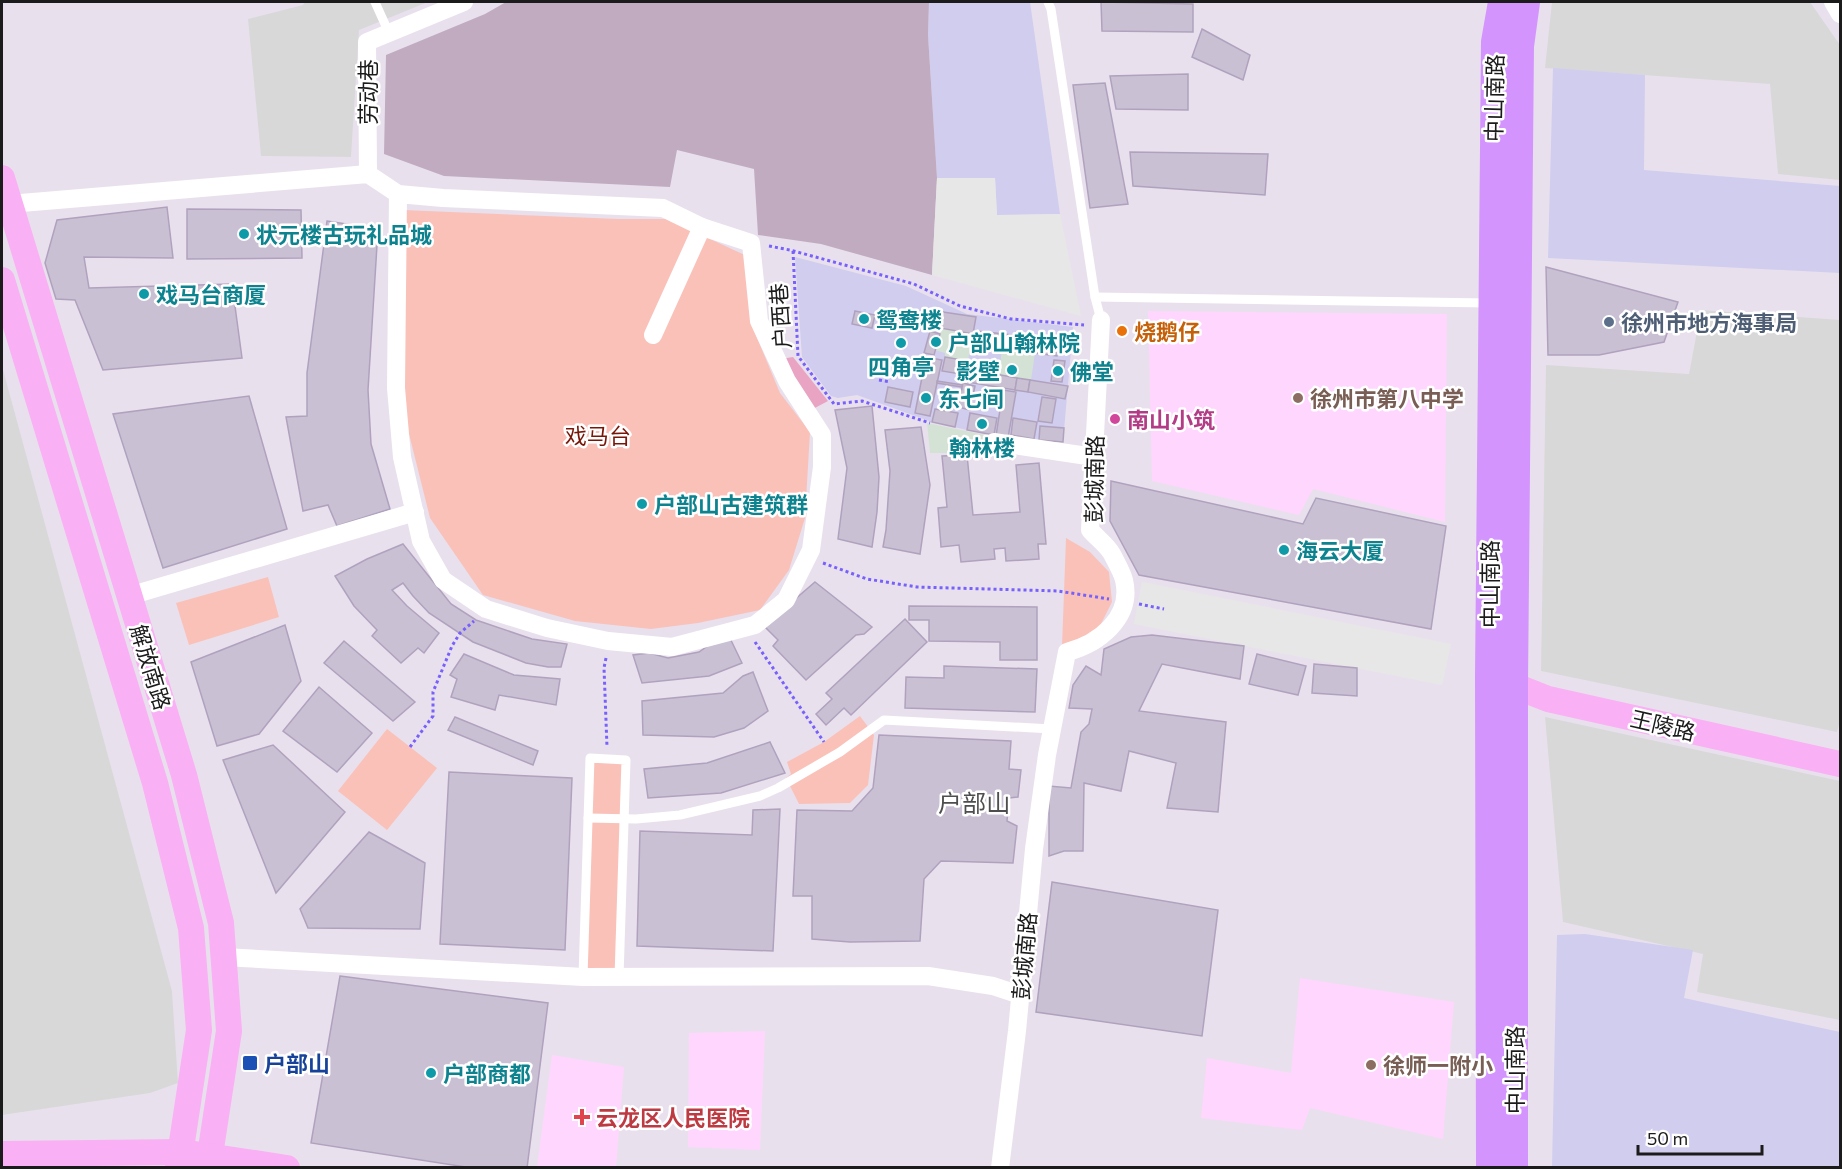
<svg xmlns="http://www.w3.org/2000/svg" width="1842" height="1169" viewBox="0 0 1842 1169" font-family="Commissioner,'Noto Sans SC',sans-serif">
  <rect width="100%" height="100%" fill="#e9e0ed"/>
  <g fill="#d8d8d9">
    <polygon points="305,2 428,2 359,30 351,157 261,156 248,19 303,5"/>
    <polygon points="1552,2 1810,2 1840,45 1840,180 1778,174 1770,84 1545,68"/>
    <polygon points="1701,310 1840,320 1840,720 1837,732 1541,671 1546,365 1689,374"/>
    <polygon points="2,366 172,991 178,1083 150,1093 2,1115"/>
    <polygon points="1545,717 1840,781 1840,1020 1697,992 1703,954 1563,922"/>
  </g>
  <g fill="#d0cdef">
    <polygon points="929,2 1030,2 1060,214 997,215 995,178 937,178 928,35"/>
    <polygon points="1553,68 1645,75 1644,170 1840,186 1840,273 1548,258"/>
    <polygon points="795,257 906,286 967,314 1073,327 1063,442 1008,438 967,430 932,422 857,395 838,398 831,396 802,357"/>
    <polygon points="1585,934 1693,950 1684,998 1840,1032 1840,1167 1552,1167 1557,935"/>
  </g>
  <g fill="#ffd6fd">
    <polygon points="1148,311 1447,314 1445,522 1313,489 1299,515 1152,481"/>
    <polygon points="1300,978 1454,1002 1443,1139 1310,1108 1302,1130 1201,1118 1207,1058 1291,1073"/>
    <polygon points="765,1031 760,1150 688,1147 689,1033"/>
    <polygon points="552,1055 624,1067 616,1167 537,1167"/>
  </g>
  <polygon fill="#c1abc0" points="506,2 929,2 928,35 937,178 932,275 821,244 758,235 754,169 677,150 670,187 444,176 384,154 386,55 485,14"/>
  <polygon fill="#e9a3c3" points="793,357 828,401 811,410 781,359"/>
  <g fill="#fac1b9">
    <polygon points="403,210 619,219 667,219 749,257 750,321 780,393 810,432 805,518 789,570 760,610 698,623 651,629 575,621 483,595 430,518 407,426 401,353"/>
    <polygon points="1066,538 1090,552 1109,572 1112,602 1098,630 1062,646"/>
    <polygon points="268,577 279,617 189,645 176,603"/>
    <polygon points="860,716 874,735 868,785 850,803 799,804 786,778 791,774 787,762 824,742"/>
    <polygon points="387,729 437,768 387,830 338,791"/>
    <polygon points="590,758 626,760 619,971 583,969"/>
  </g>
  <g fill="#e7e7e7">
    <polygon points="937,178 995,178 997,215 1060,214 1081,316 932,275"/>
    <polygon points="1142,582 1451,644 1442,685 1134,624"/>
  </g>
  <g fill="#d4e2d5">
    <polygon points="940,328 973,334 968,361 945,357 945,353 935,350"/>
    <polygon points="1002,349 1035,353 1031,380 999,375"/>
    <polygon points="927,423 995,437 993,453 930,453"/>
  </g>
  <g fill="#c9c0d3" stroke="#b0a2be" stroke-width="1.5">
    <polygon points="1101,2 1193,4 1193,32 1102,31"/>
    <polygon points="1202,29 1250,55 1243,80 1192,57"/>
    <polygon points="1188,74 1188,110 1116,109 1110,76"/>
    <polygon points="1105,83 1128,204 1090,208 1073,85"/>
    <polygon points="1130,152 1268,154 1265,195 1133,186"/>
    <polygon points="167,207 173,258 84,257 89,288 232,284 242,358 103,370 75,300 56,299 45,263 57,220"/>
    <polygon points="187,209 301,210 302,258 187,259"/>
    <polygon points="327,221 378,229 368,390 371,444 390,509 337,526 328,505 303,511 286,417 307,416 307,373"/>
    <polygon points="1546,267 1678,302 1664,342 1599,355 1548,355"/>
    <polygon points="855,311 875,315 872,328 852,324"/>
    <polygon points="943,312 976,317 973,334 940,328"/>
    <polygon points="930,331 940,334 934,355 924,353"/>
    <polygon points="976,331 1004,334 1002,349 974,346"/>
    <polygon points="1004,334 1028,337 1027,352 1002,349"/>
    <polygon points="1028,337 1059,340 1057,356 1027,352"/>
    <polygon points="898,339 906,340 904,348 897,346"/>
    <polygon points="926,357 942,360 930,416 915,413"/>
    <polygon points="945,357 968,361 966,375 942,371"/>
    <polygon points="973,360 999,364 998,372 972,368"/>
    <polygon points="1054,360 1065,361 1062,382 1051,381"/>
    <polygon points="970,369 1017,378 1015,390 967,382"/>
    <polygon points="1017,378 1030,380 1028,392 1015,390"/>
    <polygon points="1030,380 1068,386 1065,399 1028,392"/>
    <polygon points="937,381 950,383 962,385 962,387 937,383"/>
    <polygon points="963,383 975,386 970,410 958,407"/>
    <polygon points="888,387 913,392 910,407 885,402"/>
    <polygon points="1003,390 1016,392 1008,438 996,436"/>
    <polygon points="249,396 287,529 163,568 113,414"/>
    <polygon points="1042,397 1056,399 1052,423 1038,421"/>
    <polygon points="872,406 879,477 877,512 872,547 838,539 847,468 835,410"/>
    <polygon points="935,409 958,413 955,427 932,422"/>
    <polygon points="970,413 997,418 994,435 967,430"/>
    <polygon points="1013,418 1037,422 1034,439 1011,435"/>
    <polygon points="1040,426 1064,428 1063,442 1039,440"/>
    <polygon points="921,427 930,485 920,554 883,547 886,530 890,471 885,430"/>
    <polygon points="967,455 973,515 1020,512 1016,465 1039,463 1046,544 1038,544 1039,559 1006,561 1005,548 994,549 995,559 961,562 959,545 941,547 938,508 947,507 942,456"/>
    <polygon points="1111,481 1303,524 1316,498 1446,526 1431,629 1139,575 1110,521"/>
    <polygon points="403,544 451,604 476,620 532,639 567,644 561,667 548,667 526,663 473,642 429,613 413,596 403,583 392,590 407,606 439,633 424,653 418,648 401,663 372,636 377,630 354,606 335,576 367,559"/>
    <polygon points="815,582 872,627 864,634 856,635 806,680 773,646 778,640 764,626"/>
    <polygon points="909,606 1037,607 1037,660 1000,660 1000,642 929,641 929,620 909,620"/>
    <polygon points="905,619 927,642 851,715 844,708 826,725 816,714 832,699 826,693"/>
    <polygon points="285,625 301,681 259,734 217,746 191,662"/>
    <polygon points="727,632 742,663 709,676 642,683 633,655 649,653 668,658 699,652"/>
    <polygon points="1152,635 1244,646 1240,679 1162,664 1139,711 1226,722 1218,812 1167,808 1176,763 1129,751 1121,791 1084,783 1083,851 1064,851 1049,856 1049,786 1071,788 1081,732 1089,724 1092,709 1069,708 1073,685 1086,666 1101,675 1104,649 1131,637"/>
    <polygon points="344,641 415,702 393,721 324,663"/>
    <polygon points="464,654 514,675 560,679 556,705 499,695 495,710 451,697 457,679 450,675"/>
    <polygon points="1257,654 1306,666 1298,695 1249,684"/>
    <polygon points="1314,664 1357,668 1357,696 1312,693"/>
    <polygon points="944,666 1037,669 1035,712 905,708 906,677 944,678"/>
    <polygon points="753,672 768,711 744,728 714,737 643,735 642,701 723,693 743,676"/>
    <polygon points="319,687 372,733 337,772 283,731"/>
    <polygon points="455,717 538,751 533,765 448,730"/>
    <polygon points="879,735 1011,741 1009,769 1021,770 1018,797 1009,798 1007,821 1017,826 1013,863 941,861 924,879 920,941 850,942 812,939 812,896 793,896 797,810 852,811 873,788"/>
    <polygon points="770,742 785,773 721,793 648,798 644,769 707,763"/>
    <polygon points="273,745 345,812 276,893 223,760"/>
    <polygon points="449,772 572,778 565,950 440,944"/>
    <polygon points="780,809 773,951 637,946 640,831 752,835 753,810"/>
    <polygon points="369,832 425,863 420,929 308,928 300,909"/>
    <polygon points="1052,882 1218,910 1202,1036 1036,1012"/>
    <polygon points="340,976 548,1003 527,1168 472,1168 311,1143"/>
  </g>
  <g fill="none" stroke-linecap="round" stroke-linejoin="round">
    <g stroke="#7761fc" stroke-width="3" stroke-dasharray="3 3" stroke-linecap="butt">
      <polyline points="769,246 790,250 914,284 960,306 1011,319 1084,325"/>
      <polyline points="793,251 798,356 834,404 862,401 930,423"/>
      <polyline points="879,380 890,382"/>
      <polyline points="823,563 867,579 917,587 1058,591 1109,599"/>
      <polyline points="1139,604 1164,609"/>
      <polyline points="755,642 824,742"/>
      <polyline points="606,658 604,668 607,747"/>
      <polyline points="410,747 433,716 433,692 452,646 460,633 474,621"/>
    </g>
    <g stroke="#fff" stroke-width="9">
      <polyline points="375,2 389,33"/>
      <polyline points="1048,2 1051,9 1095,297 1101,320"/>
      <polyline points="1095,297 1489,303"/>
      <polyline points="588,818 636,819 680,815 760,796 778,788 840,752 884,720 1052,729"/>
      <polyline points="583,977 590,758 626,760 619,977"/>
    </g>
    <g stroke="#fff" stroke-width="18">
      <polyline points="1833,2 1840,14"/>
      <polyline points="368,174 367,42 464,2"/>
      <polyline points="9,204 368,174 398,194 443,198 663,208 702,227 751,243 759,321 787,381 822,435 822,467 811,550 786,600 755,625 672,647 608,641 547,628 486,609 443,580 421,541 402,457 396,388 398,194"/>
      <polyline points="653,335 702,227"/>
      <polyline points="994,442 1094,457"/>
      <polyline points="129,596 415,512"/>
      <polyline points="224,957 583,977 928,976 993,986 1020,995"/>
      <path d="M1000,1168L1017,1031L1034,849L1047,755L1067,652C1098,644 1133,618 1124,580C1122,572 1116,562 1112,554C1107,545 1097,538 1090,530L1101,320"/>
    </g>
    <g stroke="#fab0f4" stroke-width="26">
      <polyline points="2,178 184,775 221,923 229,1031 208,1168"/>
      <polyline points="2,280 155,783 191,928 199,1030 178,1168"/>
      <polyline points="1495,678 1548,699 1840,764"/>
      <polyline points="2,1154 181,1152 287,1168"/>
    </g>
    <g stroke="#d494fd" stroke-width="28">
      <polyline points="1490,1168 1489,676 1495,42 1502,2"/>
      <polyline points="1514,1168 1514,684 1520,46 1526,2"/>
    </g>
  </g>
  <g fill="#0f9aa8" stroke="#fff" stroke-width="2">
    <circle cx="244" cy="234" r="6"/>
    <circle cx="144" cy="294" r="6"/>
    <circle cx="864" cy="319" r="6"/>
    <circle cx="936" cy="342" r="6"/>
    <circle cx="901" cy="343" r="6"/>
    <circle cx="1012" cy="370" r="6"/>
    <circle cx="1058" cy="371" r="6"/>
    <circle cx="926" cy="398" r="6"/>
    <circle cx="982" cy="424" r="6"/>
    <circle cx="642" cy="504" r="6"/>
    <circle cx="1284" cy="550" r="6"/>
    <circle cx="431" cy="1073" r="6"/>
  </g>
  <circle fill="#5c6f8a" stroke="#fff" stroke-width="2" cx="1609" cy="322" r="6"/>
  <circle fill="#e8710a" stroke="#fff" stroke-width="2" cx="1122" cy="331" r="6"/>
  <g fill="#8d6e63" stroke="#fff" stroke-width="2">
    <circle cx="1298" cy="398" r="6"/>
    <circle cx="1371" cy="1065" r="6"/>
  </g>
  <circle fill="#d1479c" stroke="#fff" stroke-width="2" cx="1115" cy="419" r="6"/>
  <rect fill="#1a4fb4" stroke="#fff" stroke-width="2" x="242" y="1055" width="16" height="16" rx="3"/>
  <path fill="#e0444e" stroke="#fff" stroke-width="2" d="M579 1108h6v6h6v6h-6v6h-6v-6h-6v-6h6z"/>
  <g text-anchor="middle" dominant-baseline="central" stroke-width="5" stroke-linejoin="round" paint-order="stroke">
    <g font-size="22" fill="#1b1b1b" stroke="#fff">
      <text transform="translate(367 92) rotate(-90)">劳动巷</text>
      <text transform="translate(1494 98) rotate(-89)">中山南路</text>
      <text transform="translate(780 316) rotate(-94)">户西巷</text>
      <text transform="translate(1094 479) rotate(-89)">彭城南路</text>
      <text transform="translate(1489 584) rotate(-90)">中山南路</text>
      <text transform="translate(151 667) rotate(73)">解放南路</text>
      <text transform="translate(1663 725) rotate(13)">王陵路</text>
      <text transform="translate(1024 956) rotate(-85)">彭城南路</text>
      <text transform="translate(1514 1070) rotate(-90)">中山南路</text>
    </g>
    <g font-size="22" font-weight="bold" fill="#0d838f" stroke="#fff" text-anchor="start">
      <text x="256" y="234">状元楼古玩礼品城</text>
      <text x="156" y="294">戏马台商厦</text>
      <text x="876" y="319">鸳鸯楼</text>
      <text x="948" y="342">户部山翰林院</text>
      <text x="901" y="366" text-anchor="middle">四角亭</text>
      <text x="1000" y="370" text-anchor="end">影壁</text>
      <text x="1070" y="371">佛堂</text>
      <text x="938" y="398">东七间</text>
      <text x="982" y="447" text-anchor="middle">翰林楼</text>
      <text x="654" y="504">户部山古建筑群</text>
      <text x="1296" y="550">海云大厦</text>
      <text x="443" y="1073">户部商都</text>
    </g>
    <g font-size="22" font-weight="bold" fill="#4e5e75" stroke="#fff" text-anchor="start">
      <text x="1621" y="322">徐州市地方海事局</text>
    </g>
    <g font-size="22" font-weight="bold" fill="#c56008" stroke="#fff" text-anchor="start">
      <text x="1134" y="331">烧鹅仔</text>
    </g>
    <g font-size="22" font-weight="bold" fill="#785e54" stroke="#fff" text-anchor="start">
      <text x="1310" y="398">徐州市第八中学</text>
      <text x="1383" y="1065">徐师一附小</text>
    </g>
    <g font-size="22" font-weight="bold" fill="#b23c85" stroke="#fff" text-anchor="start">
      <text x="1127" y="419">南山小筑</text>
    </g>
    <g font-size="22" fill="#781609" stroke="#fff">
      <text x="598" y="435">戏马台</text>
    </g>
    <g font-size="22" font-weight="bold" fill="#164399" stroke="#fff" text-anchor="start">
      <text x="264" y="1063">户部山</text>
    </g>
    <g font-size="22" font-weight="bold" fill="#be3a42" stroke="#fff" text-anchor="start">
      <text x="596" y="1117">云龙区人民医院</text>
    </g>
    <g font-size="24" fill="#4e4e4e" stroke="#fff">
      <text x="974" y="802">户部山</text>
    </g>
  </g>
  <rect width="1842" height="1169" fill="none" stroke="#1b1b1b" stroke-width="6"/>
  <path d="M1638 1145v9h124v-9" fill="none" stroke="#1b1b1b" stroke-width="3"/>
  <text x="1647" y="1145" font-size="18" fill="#1b1b1b" stroke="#ffffff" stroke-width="4.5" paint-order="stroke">50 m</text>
</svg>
